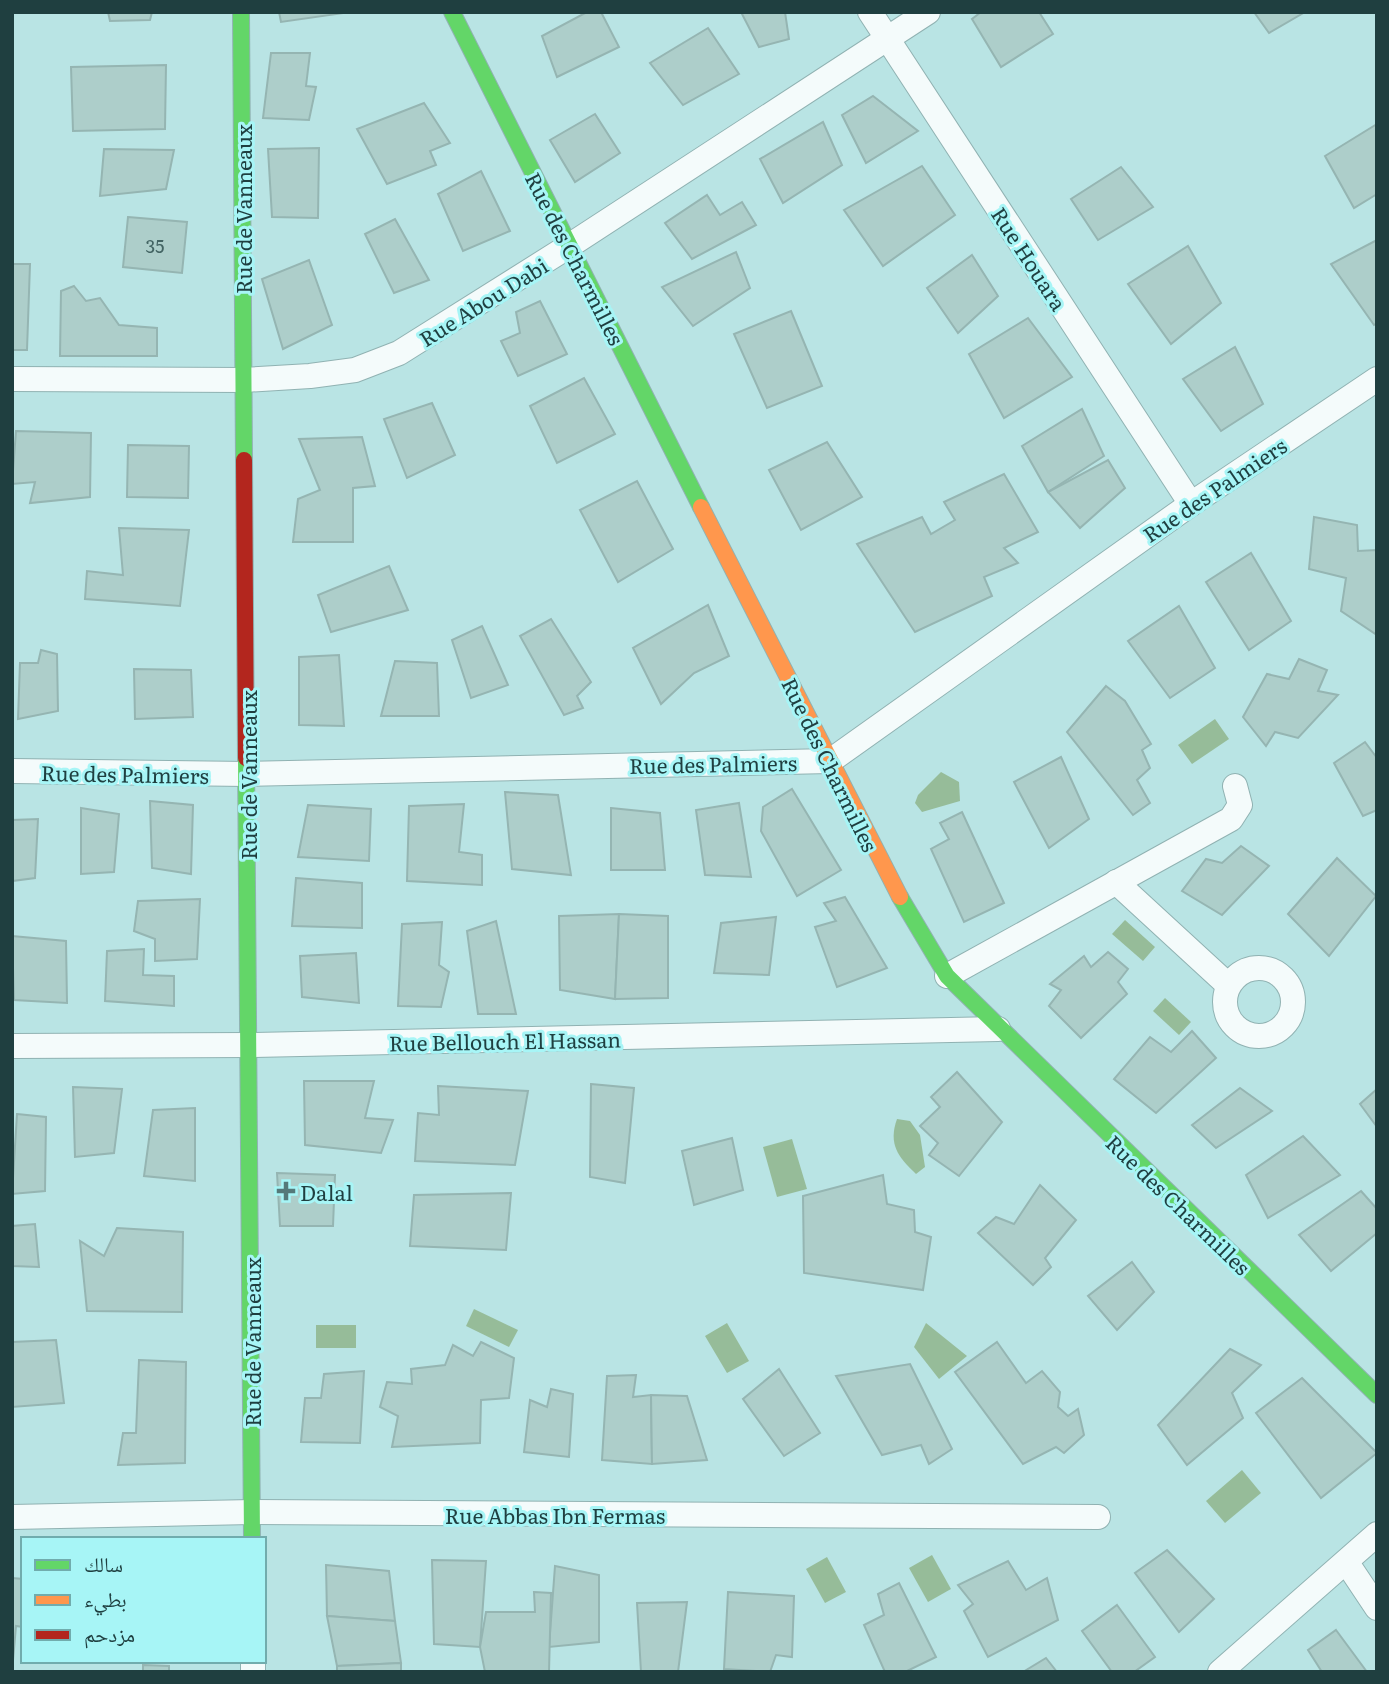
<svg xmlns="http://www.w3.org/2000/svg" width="1389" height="1684" viewBox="0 0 1389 1684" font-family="Literata,'Noto Naskh Arabic',serif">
  <rect width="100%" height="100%" fill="#b9e4e4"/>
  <g fill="#96bc99">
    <polygon points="1215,719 1229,739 1192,764 1178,745"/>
    <polygon points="941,772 959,782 960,801 922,812 915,803 918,795"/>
    <polygon points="1125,920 1155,947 1143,961 1112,934"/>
    <polygon points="1165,998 1191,1022 1179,1035 1153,1011"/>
    <path d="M897,1119L910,1121L920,1135L925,1167L916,1174C898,1157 888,1144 897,1119Z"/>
    <polygon points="792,1139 807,1189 777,1197 763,1147"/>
    <polygon points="474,1309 518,1330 509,1347 466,1326"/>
    <polygon points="727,1323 749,1361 727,1373 705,1336"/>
    <polygon points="926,1323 967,1356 939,1379 914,1347"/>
    <rect x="316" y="1325" width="40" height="23"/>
    <polygon points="1242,1470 1261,1493 1225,1523 1206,1501"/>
    <polygon points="932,1555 951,1589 928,1602 909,1568"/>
    <polygon points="827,1557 846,1592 825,1603 806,1569"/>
  </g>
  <g fill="#adceca" stroke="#95b5b2" stroke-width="2">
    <polygon points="108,12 152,12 150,20 110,21"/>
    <polygon points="279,12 344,12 344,13 281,22"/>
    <polygon points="587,12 601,12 619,47 557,77 542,36"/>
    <polygon points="741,12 785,12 789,39 759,47"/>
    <polygon points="981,12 1039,12 1053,34 1001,67 972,19"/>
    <polygon points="1254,12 1305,12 1269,33"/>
    <polygon points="708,28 739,74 683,105 650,63"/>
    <polygon points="271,53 310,53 306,86 316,87 309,120 263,118"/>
    <polygon points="166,65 165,129 73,131 71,67"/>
    <polygon points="873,96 918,131 866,163 842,115"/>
    <polygon points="424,103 450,143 430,151 436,165 387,184 357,129"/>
    <polygon points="595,114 620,153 575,182 550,140"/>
    <polygon points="823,122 842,165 783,203 760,159"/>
    <polygon points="1377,124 1377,194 1354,208 1325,156"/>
    <polygon points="319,148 318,218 272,217 268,149"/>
    <polygon points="104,149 174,150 166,189 100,196"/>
    <polygon points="922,166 955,215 883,266 844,210"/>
    <polygon points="1121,167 1153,207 1098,240 1071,199"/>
    <polygon points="481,171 510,231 463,251 438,194"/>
    <polygon points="707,195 720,215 742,202 756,225 692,259 665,223"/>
    <polygon points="128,217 187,222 182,273 123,267"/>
    <polygon points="395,219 429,280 394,293 365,234"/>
    <polygon points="1377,240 1377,323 1374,325 1331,264"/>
    <polygon points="1188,246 1221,303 1171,344 1128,284"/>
    <polygon points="736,252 750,288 693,326 662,287"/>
    <polygon points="972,255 998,296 958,333 927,288"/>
    <polygon points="309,260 332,325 283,349 262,279"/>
    <polygon points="12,264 30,264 27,350 12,350"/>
    <polygon points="74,286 86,301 100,298 119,325 157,328 157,356 60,356 61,291"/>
    <polygon points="540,301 567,354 518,376 501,341 520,333 516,312"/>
    <polygon points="791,311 822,386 767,408 734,334"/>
    <polygon points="1028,318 1072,377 1004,418 969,354"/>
    <polygon points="1235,347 1263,404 1221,431 1183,379"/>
    <polygon points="584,378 615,434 557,463 530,406"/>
    <polygon points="432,403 455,455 407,478 384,419"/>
    <polygon points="1082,409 1104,456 1048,492 1022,446"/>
    <polygon points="16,431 91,433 90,497 30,503 35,482 12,484"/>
    <polygon points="362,437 375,486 353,488 353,542 293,542 298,499 320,490 299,439"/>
    <polygon points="827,442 862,497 801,530 769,470"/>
    <polygon points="128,445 189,446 188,498 127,497"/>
    <polygon points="1108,460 1125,488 1080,528 1048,492"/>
    <polygon points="1004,474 1038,532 1004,548 1018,563 984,577 992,596 915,632 857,544 922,517 931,534 955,520 944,502"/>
    <polygon points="637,481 673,549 618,582 580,510"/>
    <polygon points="1314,517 1357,525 1358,551 1376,550 1377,635 1341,611 1346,578 1309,569"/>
    <polygon points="119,528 189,530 180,606 85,599 87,571 123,575"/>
    <polygon points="1251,553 1291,621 1249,650 1206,582"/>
    <polygon points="389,566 408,610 331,632 318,595"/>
    <polygon points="708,605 729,656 694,673 661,704 633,648"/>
    <polygon points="1179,606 1215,668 1170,698 1128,641"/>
    <polygon points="551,619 591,682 577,696 583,708 564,715 520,636"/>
    <polygon points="482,626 508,685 471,698 452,640"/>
    <polygon points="41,650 57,654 58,711 18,719 20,663 38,663"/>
    <polygon points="339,655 344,726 299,725 299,657"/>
    <polygon points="1299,659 1327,670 1318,691 1338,695 1298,738 1275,732 1266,746 1243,717 1267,674 1289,679"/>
    <polygon points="395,661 437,663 439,716 381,716"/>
    <polygon points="134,669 191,670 193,717 135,719"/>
    <polygon points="1106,686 1125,701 1151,744 1142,750 1150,768 1137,780 1150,803 1133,815 1067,732"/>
    <polygon points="1365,742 1377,758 1377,810 1363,816 1334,763"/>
    <polygon points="1061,757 1089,819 1049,848 1014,782"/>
    <polygon points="792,789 841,870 797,896 761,831 763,807"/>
    <polygon points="505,792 558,795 571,875 512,869"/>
    <polygon points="150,801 193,805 191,874 152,868"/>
    <polygon points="739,803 751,877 705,875 696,810"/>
    <polygon points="464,804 459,852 482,855 482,885 407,881 409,806"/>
    <polygon points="308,805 371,809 369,861 298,857"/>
    <polygon points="81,808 119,814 114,872 81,874"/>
    <polygon points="611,808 660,813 665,870 611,870"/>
    <polygon points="962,812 1004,903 964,922 931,849 949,839 940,823"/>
    <polygon points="38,819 35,878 12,881 12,820"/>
    <polygon points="1241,846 1269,866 1222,915 1182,891 1206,859 1222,863"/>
    <polygon points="1337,858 1376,896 1329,956 1288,914"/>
    <polygon points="296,878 362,883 362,928 292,926"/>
    <polygon points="845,897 887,968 837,987 815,927 836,921 824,903"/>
    <polygon points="200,899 197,959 155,961 155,939 134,931 138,901"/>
    <polygon points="619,914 615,999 560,990 559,916"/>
    <polygon points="619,914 668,916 668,998 615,999"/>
    <polygon points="776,917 769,975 714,973 721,923"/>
    <polygon points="496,921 516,1014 478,1014 467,931"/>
    <polygon points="442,922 439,965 449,972 441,1007 398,1006 402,924"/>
    <polygon points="12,936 66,941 67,1003 14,1000"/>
    <polygon points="144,949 143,975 174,976 174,1006 105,1001 107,951"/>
    <polygon points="1108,952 1128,969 1118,982 1127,994 1081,1038 1049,1006 1061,990 1050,984 1084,956 1091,967"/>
    <polygon points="356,953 359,1003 302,997 300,956"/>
    <polygon points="1192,1031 1216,1058 1156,1113 1114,1079 1150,1037 1171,1052"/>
    <polygon points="957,1072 1002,1122 959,1176 929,1155 938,1143 920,1126 940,1107 931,1097"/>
    <polygon points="304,1081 374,1081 365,1118 393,1120 381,1153 305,1145"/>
    <polygon points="591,1084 634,1088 625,1183 590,1177"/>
    <polygon points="438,1086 528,1091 515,1165 415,1161 418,1113 439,1115"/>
    <polygon points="73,1087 122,1089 114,1153 75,1157"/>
    <polygon points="1240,1088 1272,1111 1216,1148 1192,1125"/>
    <polygon points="1377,1089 1377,1127 1360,1104"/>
    <polygon points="195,1108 195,1181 144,1176 153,1110"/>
    <polygon points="17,1114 46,1117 45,1191 12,1194"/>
    <polygon points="1303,1136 1340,1175 1268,1218 1246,1175"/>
    <polygon points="732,1138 743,1190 694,1205 682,1151"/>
    <polygon points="277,1173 335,1175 333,1226 280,1226"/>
    <polygon points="883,1175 887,1204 914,1210 915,1232 931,1237 923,1290 804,1273 803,1196"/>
    <polygon points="1040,1185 1076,1220 1045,1258 1051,1267 1033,1285 978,1233 996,1217 1014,1224"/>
    <polygon points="1361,1191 1377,1209 1377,1233 1331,1271 1299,1235"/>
    <polygon points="511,1193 506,1250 410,1246 414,1195"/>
    <polygon points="35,1224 39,1267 12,1266 12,1226"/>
    <polygon points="117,1228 183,1232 182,1312 87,1311 80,1241 104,1256"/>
    <polygon points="1132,1262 1154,1292 1117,1330 1088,1296"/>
    <polygon points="56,1340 64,1403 12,1407 12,1342"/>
    <polygon points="481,1342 514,1358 509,1398 481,1400 480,1443 392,1447 398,1416 380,1407 387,1382 412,1384 411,1369 445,1365 453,1345 473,1356"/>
    <polygon points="997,1342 1026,1383 1042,1371 1060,1392 1058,1407 1068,1416 1078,1409 1084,1435 1064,1453 1056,1447 1023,1464 955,1372"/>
    <polygon points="1230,1349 1261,1365 1232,1393 1243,1418 1187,1465 1158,1425"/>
    <polygon points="139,1360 186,1362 185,1463 118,1465 123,1433 136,1433"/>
    <polygon points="910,1364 952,1449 929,1464 921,1445 882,1455 836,1376"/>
    <polygon points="779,1369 820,1433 784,1456 743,1399"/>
    <polygon points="364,1371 360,1443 301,1442 305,1398 321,1398 324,1374"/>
    <polygon points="636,1375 633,1397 651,1395 652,1464 602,1460 607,1376"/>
    <polygon points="1302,1378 1377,1453 1321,1498 1256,1413"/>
    <polygon points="551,1389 573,1394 569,1457 524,1452 530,1400 547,1407"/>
    <polygon points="651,1395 687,1396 707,1460 652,1464"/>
    <polygon points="1167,1550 1214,1599 1179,1632 1135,1573"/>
    <polygon points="432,1560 486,1561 480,1647 434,1644"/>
    <polygon points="1008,1561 1026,1590 1047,1578 1058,1620 988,1657 964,1611 973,1604 958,1585"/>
    <polygon points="326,1565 389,1571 395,1621 327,1616"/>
    <polygon points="555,1566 599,1575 599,1642 549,1647"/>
    <polygon points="12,1578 23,1579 23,1627 16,1626 12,1672"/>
    <polygon points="899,1583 936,1657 905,1672 885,1672 864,1625 884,1615 878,1594"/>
    <polygon points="534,1592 551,1593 549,1672 485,1672 480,1647 486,1612 535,1612"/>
    <polygon points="728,1592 794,1596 792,1657 776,1655 770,1672 724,1669"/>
    <polygon points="687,1602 678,1672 641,1672 637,1603"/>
    <polygon points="1117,1605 1155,1657 1134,1672 1112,1672 1082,1631"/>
    <polygon points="327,1616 395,1621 401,1663 337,1666"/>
    <polygon points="1336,1630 1367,1672 1322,1672 1308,1650"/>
    <polygon points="1046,1658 1057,1672 1023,1672"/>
    <polygon points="401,1663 401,1672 337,1672 337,1666"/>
    <polygon points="143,1665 169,1666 169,1672 143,1672"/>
  </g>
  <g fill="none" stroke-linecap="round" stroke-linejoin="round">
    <defs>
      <g id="street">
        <polyline points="870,12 1191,504"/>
        <polyline points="12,379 244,380 310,376 355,370 399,353 569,246 928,12"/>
        <polyline points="12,771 247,774 830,761 1191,504 1377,379"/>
        <polyline points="1116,882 1228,985"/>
        <circle cx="1259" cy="1002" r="34"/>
        <polyline points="947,976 1231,819 1240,805 1235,786"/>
        <polyline points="12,1046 249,1045 998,1029"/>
        <polyline points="12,1517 252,1512 1098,1517"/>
        <polyline points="1347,1563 1377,1608"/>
        <polyline points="253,1661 253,1672"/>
        <polyline points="1220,1672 1377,1534"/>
      </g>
      <g id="fast">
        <polyline points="241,12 244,460"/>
        <polyline points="452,12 701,507"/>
        <polyline points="246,758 252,1539"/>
        <polyline points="900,897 947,976 1377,1395"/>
      </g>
      <polyline id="slow" points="701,507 900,897"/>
      <polyline id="jam" points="244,460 246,758"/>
    </defs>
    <use href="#street" stroke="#90b2b2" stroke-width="26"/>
    <use href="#fast" stroke="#90b2b2" stroke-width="18"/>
    <use href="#slow" stroke="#90b2b2" stroke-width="18"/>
    <use href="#jam" stroke="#90b2b2" stroke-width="18"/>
    <use href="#street" stroke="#f4fbfb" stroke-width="24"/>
    <use href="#fast" stroke="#63d668" stroke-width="16"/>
    <use href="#slow" stroke="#ff974d" stroke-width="16"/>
    <use href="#jam" stroke="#b3261e" stroke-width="16"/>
  </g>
  <path fill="#557979" stroke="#a7f5f6" stroke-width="2.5" d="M282.5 1180.5h7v7h7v7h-7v7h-7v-7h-7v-7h7z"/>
  <g text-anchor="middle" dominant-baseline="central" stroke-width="6" stroke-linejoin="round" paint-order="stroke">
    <g font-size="18" fill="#436463">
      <text x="155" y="245">35</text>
    </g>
    <g font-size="21" fill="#1f3f40" stroke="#a7f5f6">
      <text transform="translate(242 209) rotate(-90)">Rue de Vanneaux</text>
      <text transform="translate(576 258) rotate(63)">Rue des Charmilles</text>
      <text transform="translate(1030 258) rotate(57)">Rue Houara</text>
      <text transform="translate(483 301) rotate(-32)">Rue Abou Dabi</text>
      <text transform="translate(1214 489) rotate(-34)">Rue des Palmiers</text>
      <text transform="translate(713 763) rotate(-1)">Rue des Palmiers</text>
      <text transform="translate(831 764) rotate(64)">Rue des Charmilles</text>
      <text transform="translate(125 773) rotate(1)">Rue des Palmiers</text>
      <text transform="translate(247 775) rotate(-90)">Rue de Vanneaux</text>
      <text transform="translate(505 1040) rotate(-1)">Rue Bellouch El Hassan</text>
      <text transform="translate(1179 1204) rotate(44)">Rue des Charmilles</text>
      <text transform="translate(251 1342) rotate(-90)">Rue de Vanneaux</text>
      <text x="555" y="1514">Rue Abbas Ibn Fermas</text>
    </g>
    <g font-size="21" fill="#1f3f40" stroke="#a7f5f6" text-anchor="start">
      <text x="300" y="1191">Dalal</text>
    </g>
  </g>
  <rect width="1389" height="1684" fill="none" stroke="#1f3f40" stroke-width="28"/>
  <rect x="21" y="1537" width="245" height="126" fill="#a7f5f6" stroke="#71acad" stroke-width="2"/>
  <rect x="35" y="1560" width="35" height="10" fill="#63d668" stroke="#71acad" stroke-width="2"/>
  <text x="84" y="1572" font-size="21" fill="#1f3f40">سالك</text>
  <rect x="35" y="1595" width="35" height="10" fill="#ff974d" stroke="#71acad" stroke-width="2"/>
  <text x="84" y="1607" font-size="21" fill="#1f3f40">بطيء</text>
  <rect x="35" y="1630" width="35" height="10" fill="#b3261e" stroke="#71acad" stroke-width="2"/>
  <text x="84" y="1642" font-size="21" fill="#1f3f40">مزدحم</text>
</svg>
